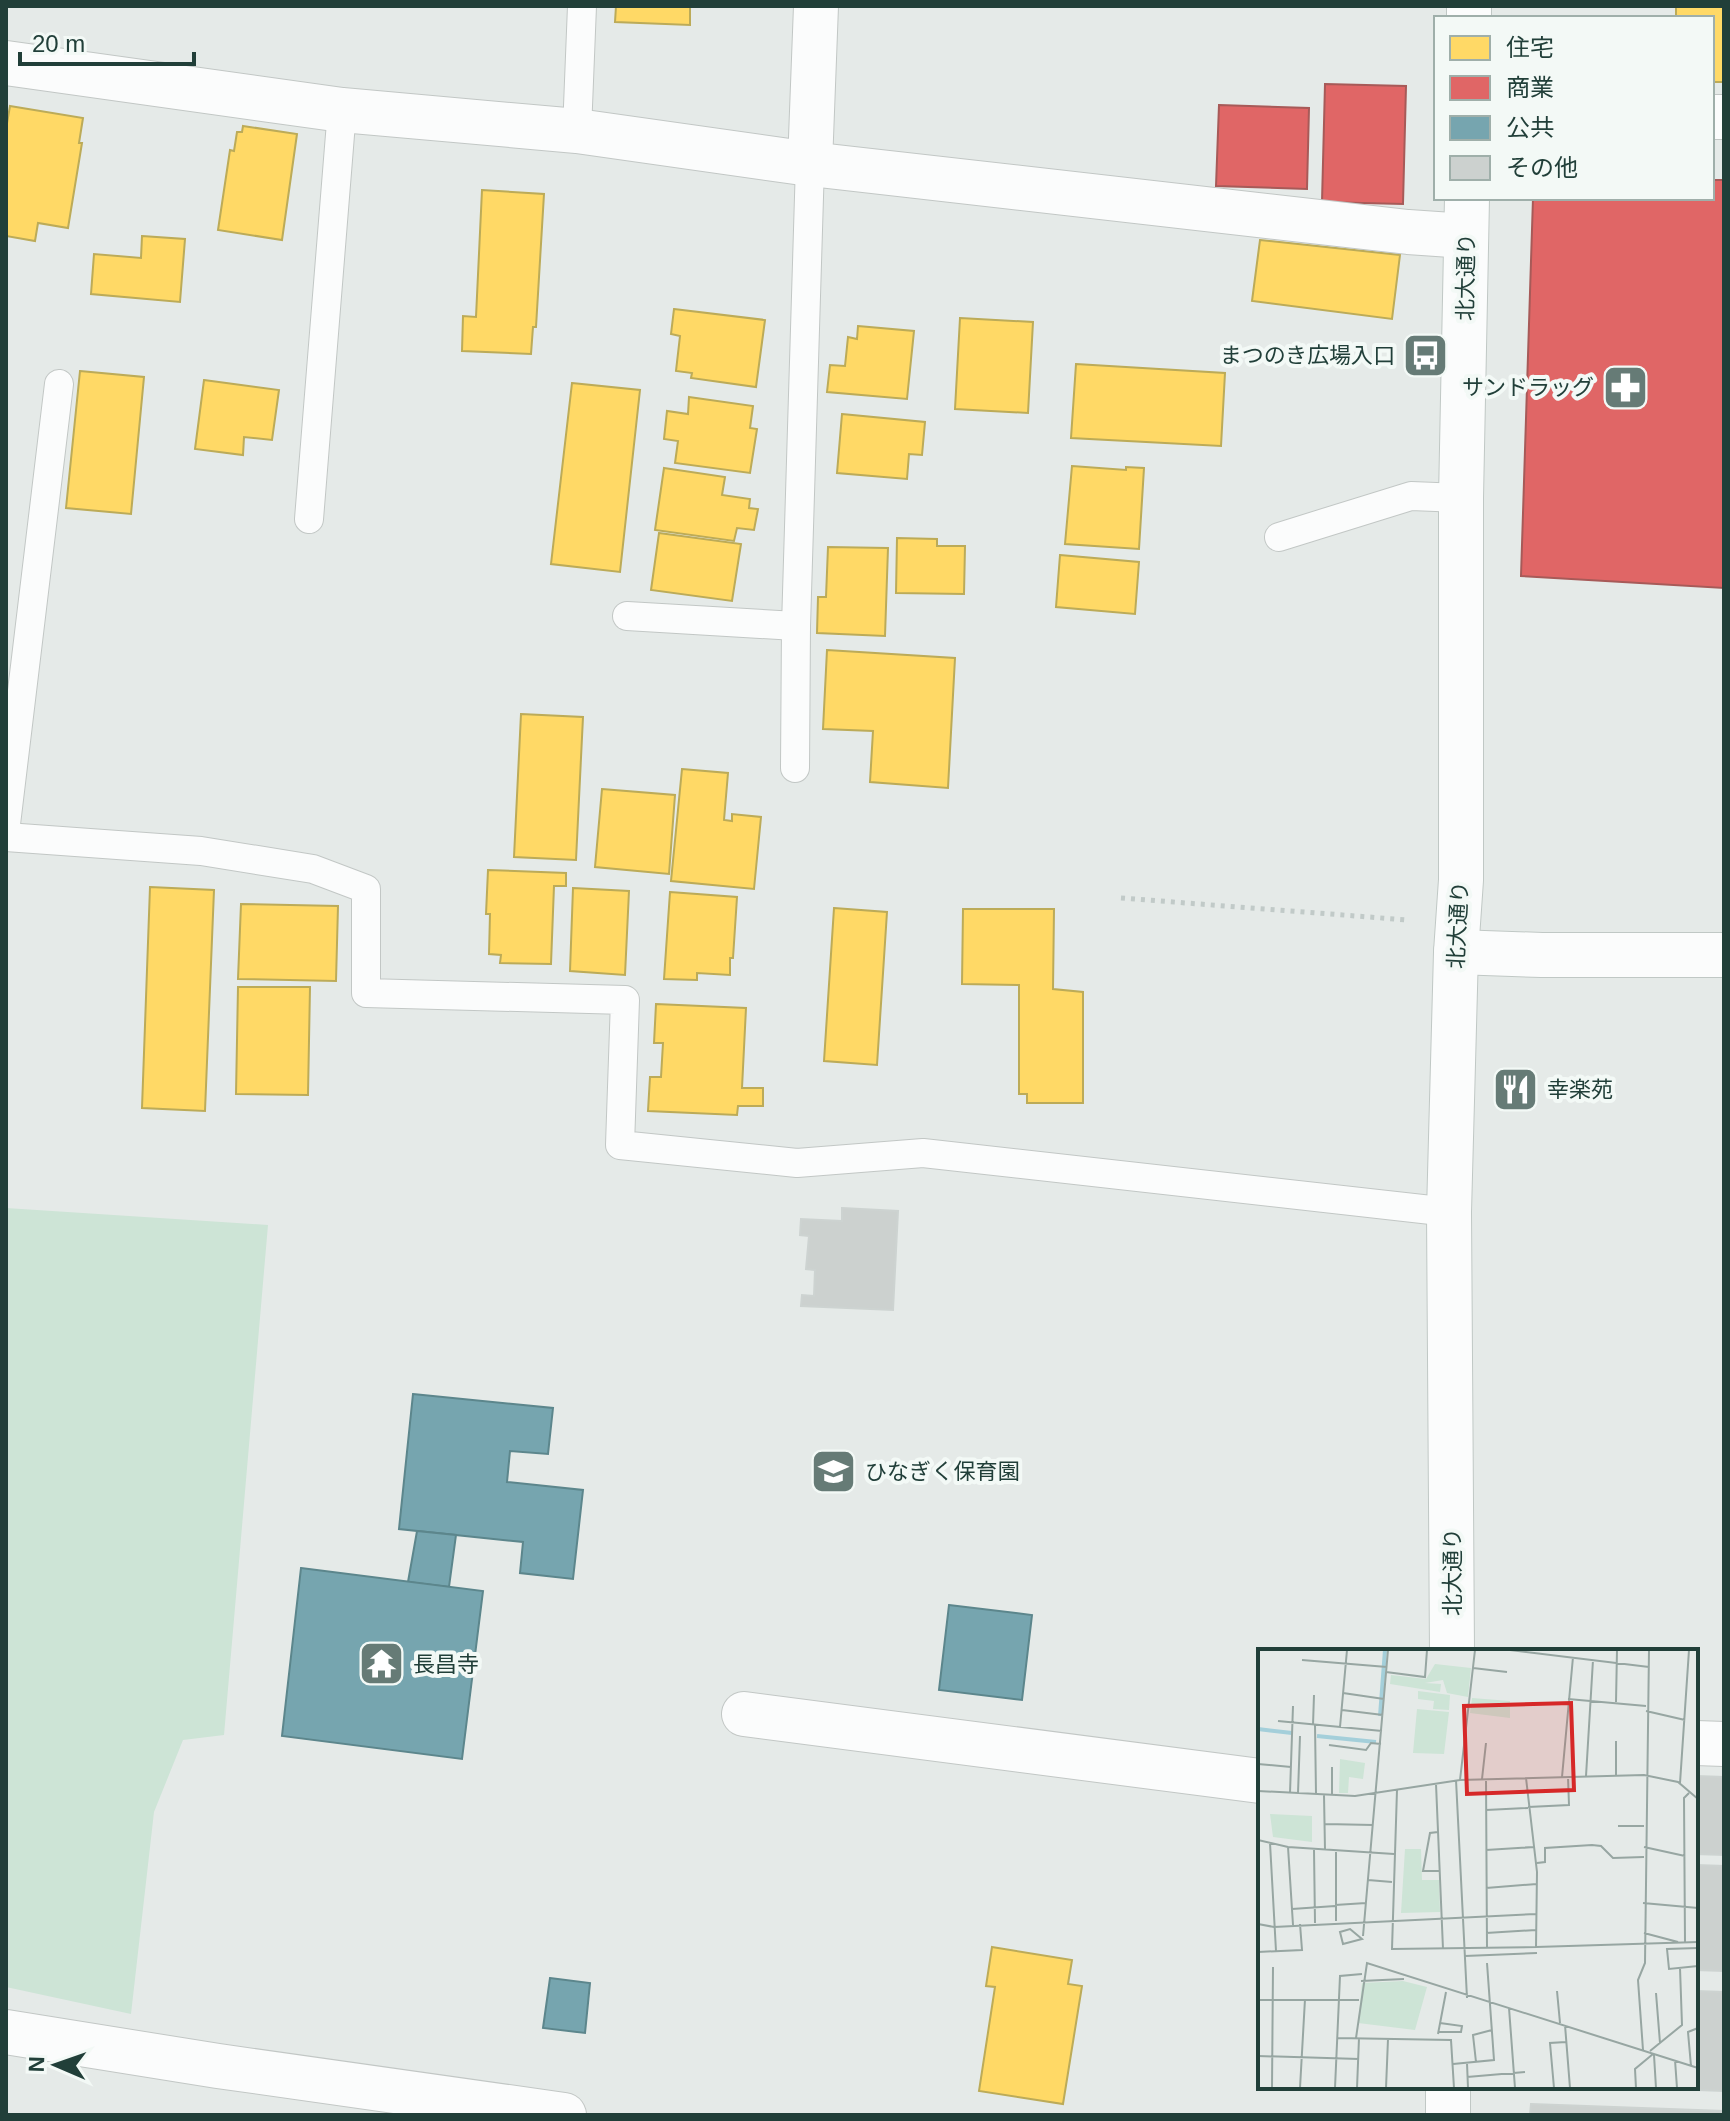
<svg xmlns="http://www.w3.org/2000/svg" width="1730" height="2121" viewBox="0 0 1730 2121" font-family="Helvetica,'Noto Sans JP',sans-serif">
  <rect width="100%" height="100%" fill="#e5eae8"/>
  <polygon fill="#cde4d6" points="6,1208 268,1225 224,1735 183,1740 154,1812 131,2014 6,1987"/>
  <g fill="#ffd966" stroke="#bcab58" stroke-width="2">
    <polygon points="616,6 690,6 690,25 615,22"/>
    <polygon points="1676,6 1724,6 1724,82 1712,82 1712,18 1676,18"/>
    <polygon points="10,106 83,118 79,143 82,143 68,228 38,223 35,241 6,236 6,129"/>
    <polygon points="243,126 297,134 282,240 218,230 230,150 234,151 237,132 242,132"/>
    <polygon points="482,190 544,194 536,327 533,327 531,354 462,351 463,316 476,317"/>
    <polygon points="142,236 185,239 180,302 91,294 94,254 141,258"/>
    <polygon points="1260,240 1400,255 1392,319 1252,301"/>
    <polygon points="674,309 765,320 756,387 691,378 692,373 676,371 680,336 671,334"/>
    <polygon points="960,318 1033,322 1028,413 955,409"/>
    <polygon points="858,326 914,331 907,399 827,392 830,365 845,366 848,337 857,339"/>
    <polygon points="1076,364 1225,373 1221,446 1071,438"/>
    <polygon points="80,371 144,377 131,514 66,508"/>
    <polygon points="204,380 279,390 272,440 244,437 243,455 195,449"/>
    <polygon points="572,383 640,390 620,572 551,564"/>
    <polygon points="689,397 753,406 750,428 757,429 750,473 675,463 678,441 664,439 667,411 688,414"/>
    <polygon points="842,414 925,422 922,455 909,454 907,479 837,473"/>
    <polygon points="1072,466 1126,470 1126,467 1144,468 1139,549 1065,544"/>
    <polygon points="664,468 725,477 722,495 750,499 749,508 758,509 754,530 737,528 734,541 655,530"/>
    <polygon points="659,533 741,544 732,601 651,590"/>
    <polygon points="897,538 937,539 937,546 965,546 964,594 896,593"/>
    <polygon points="828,547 888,548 885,636 817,633 818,597 826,597"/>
    <polygon points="1060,555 1139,562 1135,614 1056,607"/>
    <polygon points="827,650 955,658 948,788 870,782 873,731 823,729"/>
    <polygon points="521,714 583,717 576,860 514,857"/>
    <polygon points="682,769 728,773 724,820 732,821 732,814 761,817 754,889 671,881"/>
    <polygon points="602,789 675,795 669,874 595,867"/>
    <polygon points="488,870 566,873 566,886 554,886 551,964 500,963 501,955 489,954 490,914 486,914"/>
    <polygon points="150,887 214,890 205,1111 142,1108"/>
    <polygon points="573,888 629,891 625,975 570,971"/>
    <polygon points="670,892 737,897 733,958 730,958 730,975 697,973 697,980 664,979"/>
    <polygon points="241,904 338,906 336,981 238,979"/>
    <polygon points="834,908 887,912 877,1065 824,1061"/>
    <polygon points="963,909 1054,909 1053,989 1083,992 1083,1103 1027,1103 1027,1094 1019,1094 1019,985 962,984"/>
    <polygon points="238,987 310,987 308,1095 236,1094"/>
    <polygon points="656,1004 746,1008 742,1088 763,1088 763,1106 738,1106 737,1115 648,1111 650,1077 661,1077 663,1043 654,1043"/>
    <polygon points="992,1947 1072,1960 1068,1984 1082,1986 1063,2104 979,2091 995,1987 986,1986"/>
  </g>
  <g fill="#e06666" stroke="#a75a58" stroke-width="2">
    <polygon points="1325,84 1406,86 1403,204 1322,202"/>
    <polygon points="1219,105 1309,108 1307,189 1216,186"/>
    <polygon points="1712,180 1724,180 1724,588 1521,576 1533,198 1712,198"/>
  </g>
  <g fill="#76a5af" stroke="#5c868c" stroke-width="2">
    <polygon points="413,1394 553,1408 548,1454 510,1451 507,1482 583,1490 573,1579 520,1573 523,1542 399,1529"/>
    <polygon points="417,1531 456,1535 449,1587 408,1582"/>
    <polygon points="301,1568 483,1591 462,1759 282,1736"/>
    <polygon points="949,1605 1032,1615 1022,1700 939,1690"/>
    <polygon points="550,1978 590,1983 585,2033 543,2028"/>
  </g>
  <g fill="#ccd1cf" stroke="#cdd3d1" stroke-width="2">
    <polygon points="842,1208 898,1211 893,1310 801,1306 802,1295 814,1296 815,1270 806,1269 809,1236 800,1235 801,1219 842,1221"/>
    <polygon points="1696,1776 1724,1777 1724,1855 1696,1854"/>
    <polygon points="1696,1865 1724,1866 1724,1971 1696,1970"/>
    <polygon points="1696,1991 1724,1992 1724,2091 1614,2087 1696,2087"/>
    <polygon points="1531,2104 1724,2111 1724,2115 1530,2115"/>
  </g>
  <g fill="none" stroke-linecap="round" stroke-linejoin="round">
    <defs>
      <g id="lane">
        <polyline points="577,131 582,6"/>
        <polyline points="309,519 342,110"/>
        <polyline points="1279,537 1411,496 1461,498"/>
        <polyline points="627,616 796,626"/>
        <polyline points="795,768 796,626 810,164"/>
        <polyline points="6,824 59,384"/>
        <polyline points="6,837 201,851 313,869 366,889 366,993 625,1000 620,1145 797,1163 923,1153 1449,1212"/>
      </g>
      <g id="street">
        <polyline points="6,63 342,110 577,131 810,164 1408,232 1466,236"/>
        <polyline points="1712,117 1724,117"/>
        <polyline points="810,164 816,6"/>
        <polyline points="744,1714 1260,1781"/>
        <polyline points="1696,1743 1724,1744"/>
        <polyline points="6,2032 218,2066 564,2115"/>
      </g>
      <g id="secondary">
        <polyline points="1469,18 1469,6"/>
        <polyline points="1456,952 1542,955 1724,955"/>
        <polyline points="1452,1651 1449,1212 1456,952 1461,880 1461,498 1467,198"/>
        <polyline points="1448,2115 1448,2087"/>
      </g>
    </defs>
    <use href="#lane" stroke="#c2c7c5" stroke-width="30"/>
    <use href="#street" stroke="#c2c7c5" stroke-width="46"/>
    <use href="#secondary" stroke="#c0c8c5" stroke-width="46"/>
    <polyline stroke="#c1cac8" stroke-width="5" stroke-dasharray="4 6" stroke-linecap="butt" points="1121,898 1408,920"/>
    <use href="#lane" stroke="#fbfcfc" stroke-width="28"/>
    <use href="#street" stroke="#fbfcfc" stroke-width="44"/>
    <use href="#secondary" stroke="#fbfcfc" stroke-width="44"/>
  </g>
  <defs>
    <symbol id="bus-square" viewBox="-11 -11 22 22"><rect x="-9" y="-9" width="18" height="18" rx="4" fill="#667b76" stroke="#f3f9f6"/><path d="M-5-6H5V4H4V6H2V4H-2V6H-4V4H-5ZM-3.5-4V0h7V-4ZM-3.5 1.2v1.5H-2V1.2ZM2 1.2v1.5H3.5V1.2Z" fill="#fff"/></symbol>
    <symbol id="pharmacy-square" viewBox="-11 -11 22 22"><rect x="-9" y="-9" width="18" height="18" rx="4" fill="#667b76" stroke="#f3f9f6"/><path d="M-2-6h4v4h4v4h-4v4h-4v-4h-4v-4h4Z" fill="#fff"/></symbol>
    <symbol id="restaurant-square" viewBox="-11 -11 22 22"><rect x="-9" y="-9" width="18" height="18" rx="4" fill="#667b76" stroke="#f3f9f6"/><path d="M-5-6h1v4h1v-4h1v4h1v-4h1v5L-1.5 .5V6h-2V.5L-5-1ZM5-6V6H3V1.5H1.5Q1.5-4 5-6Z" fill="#fff"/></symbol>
    <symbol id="school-square" viewBox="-11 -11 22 22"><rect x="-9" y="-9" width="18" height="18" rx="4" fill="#667b76" stroke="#f3f9f6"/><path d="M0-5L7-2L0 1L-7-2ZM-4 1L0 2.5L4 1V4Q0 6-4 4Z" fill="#fff"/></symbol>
    <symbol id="temple-square" viewBox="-11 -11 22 22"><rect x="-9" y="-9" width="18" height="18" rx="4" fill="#667b76" stroke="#f3f9f6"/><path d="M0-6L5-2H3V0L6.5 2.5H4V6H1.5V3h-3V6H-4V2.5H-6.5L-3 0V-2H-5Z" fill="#fff"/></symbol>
  </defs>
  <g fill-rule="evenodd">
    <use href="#bus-square" x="1400" y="330" width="51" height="51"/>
    <use href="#pharmacy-square" x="1600" y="362" width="51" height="51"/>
    <use href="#restaurant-square" x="1490" y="1064" width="51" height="51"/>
    <use href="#school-square" x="808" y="1446" width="51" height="51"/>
    <use href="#temple-square" x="356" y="1638" width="51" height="51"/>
  </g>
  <g text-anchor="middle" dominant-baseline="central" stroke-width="8" stroke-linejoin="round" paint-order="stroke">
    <g font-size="22" fill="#213f39" stroke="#f3f9f6">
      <text transform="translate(1466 277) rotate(-89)">北大通り</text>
      <text transform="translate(1458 925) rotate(-87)">北大通り</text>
      <text transform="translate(1452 1572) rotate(-90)">北大通り</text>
    </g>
    <g font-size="22" fill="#213f39" stroke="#f3f9f6" text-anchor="start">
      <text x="1395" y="355" text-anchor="end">まつのき広場入口</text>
      <text x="1594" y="387" text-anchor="end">サンドラッグ</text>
      <text x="1547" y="1089">幸楽苑</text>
      <text x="865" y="1471">ひなぎく保育園</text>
      <text x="413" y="1664">長昌寺</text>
    </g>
  </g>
  <g transform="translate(1258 1649)">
    <rect width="440" height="440" fill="#e5eae8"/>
    <path d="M177,15L213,19L210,48L189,44L185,31L167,34L183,35L182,43L132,35L133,26L168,30ZM160,42L192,46L191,61L175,60L176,52L160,50ZM214,49L252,52V69L212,64ZM159,60L191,63L186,105L155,104ZM82,110L107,114L105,130L91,128L90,144H81ZM12,165L54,167V193L15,188ZM147,200H163L164,231H181L182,263L143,264ZM145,332L169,338L157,381L100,374L104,334Z" fill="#cde4d6"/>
    <path fill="none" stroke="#a4cfda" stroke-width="4" d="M122,67L127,1M0,80L34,84M59,87L118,93"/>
    <path fill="none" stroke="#97a6a2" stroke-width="2" d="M252,1L391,18M44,11L129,18M215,19L249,23M128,23L167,28L169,1M85,44L126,50M310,50L388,57M358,53L359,1M84,61L125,66M388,62L427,71M20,72L124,82M55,76L56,46M57,76L58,145M82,78L89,1M71,96L108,101L113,94L123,95M0,115L33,118M328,127L335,11M358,127V92M304,128L315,8M224,130L228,94M228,130L229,299M198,131L209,349M202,131L217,1M422,134L431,1M178,135L185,300M139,141L134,300L278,298L279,223L268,129M0,142L97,147L202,131L386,126L420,133L440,150M32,144L35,57M40,144L42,87M66,146L67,201M74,146V118M270,158L311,156L310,128M228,161L270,159M67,175L115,176M360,177H386M180,183L172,184L165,222H182M0,191L30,198L136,205M12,194L18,302M30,198L35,276M386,198L427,207M56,201L57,274M78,201V272M228,201L276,198M279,214L287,213V199L334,196L343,197L355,209L386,208M110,231L134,233M228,239L279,235M385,254L440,259M77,256L108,254M34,260L77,257M0,275L16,278L278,265M92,280L104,290L85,295L82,283ZM228,284L278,281M386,284L420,293M105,287L130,1M427,293L426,149L431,144M278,298L440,293M440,299L409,300L411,320L440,317M0,303L44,301L42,275M207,307L279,304M103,332L146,330M299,342L302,374M398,344L402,394M0,351H101M251,359L257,439M307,376L312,439M181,383H203L204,377L182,374M180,385L188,343M79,389L193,391L196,439M98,389L109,314L440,419M385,401L380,331L387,314L391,1M392,402L424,376L422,319M396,406L398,439M0,407L101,410M417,411L419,439M218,413L215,386L234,381M209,414L210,439M195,415L236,411L229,314M433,417L430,383L440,379M209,428L267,423M14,439L15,318M42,439L47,350M77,439L82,327L104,325M99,439L101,389M128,439L130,390M296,439L292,394L308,393M378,439L377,420L395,405"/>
    <path fill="#d62828" fill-opacity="0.15" stroke="#d62828" stroke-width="4" d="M313,54L316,141L209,145L206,57Z"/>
    <rect width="440" height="440" fill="none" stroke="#213f39" stroke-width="4"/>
  </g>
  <rect width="1730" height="2121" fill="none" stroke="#213f39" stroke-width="16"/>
  <rect x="1434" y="16" width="280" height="184" fill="#f3f9f6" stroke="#9fafaa" stroke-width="2"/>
  <rect x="1450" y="36" width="40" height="24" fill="#ffd966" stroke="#9fafaa" stroke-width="2"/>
  <text x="1506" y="56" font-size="24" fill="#213f39">住宅</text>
  <rect x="1450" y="76" width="40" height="24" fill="#e06666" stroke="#9fafaa" stroke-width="2"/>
  <text x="1506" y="96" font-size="24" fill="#213f39">商業</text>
  <rect x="1450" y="116" width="40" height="24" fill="#76a5af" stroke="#9fafaa" stroke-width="2"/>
  <text x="1506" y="136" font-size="24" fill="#213f39">公共</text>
  <rect x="1450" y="156" width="40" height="24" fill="#ccd1cf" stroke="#9fafaa" stroke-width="2"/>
  <text x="1506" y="176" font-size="24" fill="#213f39">その他</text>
  <g transform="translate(56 2065) rotate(272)" stroke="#f3f9f6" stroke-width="6" paint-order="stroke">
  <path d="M0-6L14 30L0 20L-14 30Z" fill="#213f39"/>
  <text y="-12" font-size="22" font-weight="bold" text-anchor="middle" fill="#213f39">N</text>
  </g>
  <path d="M20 52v12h174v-12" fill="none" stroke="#213f39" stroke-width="4"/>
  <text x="32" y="52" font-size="24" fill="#213f39" stroke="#f3f9f6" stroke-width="6" paint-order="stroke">20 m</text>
</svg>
